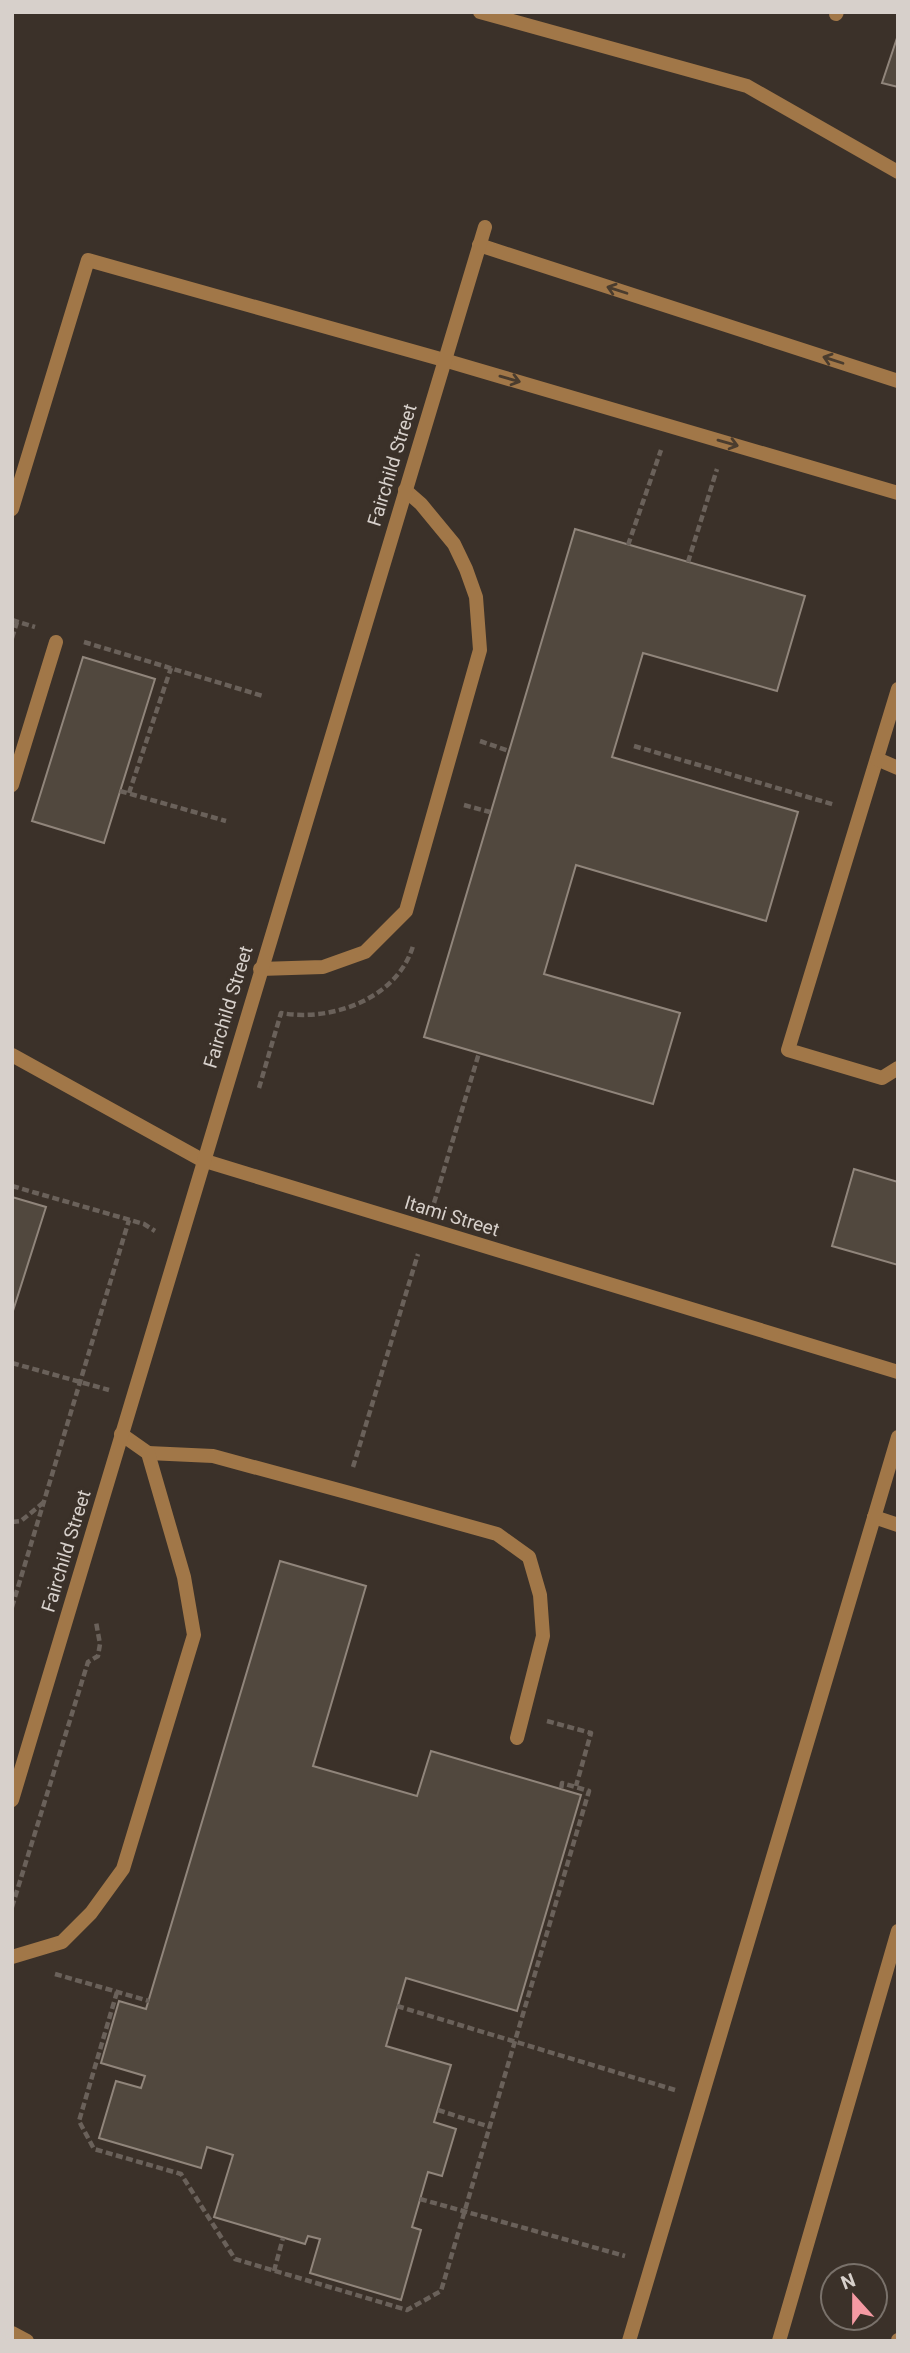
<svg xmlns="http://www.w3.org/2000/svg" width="910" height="2353" viewBox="0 0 910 2353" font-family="Roboto,sans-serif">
  <rect width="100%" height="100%" fill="#3b3129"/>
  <g fill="#51483e" stroke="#90857b" stroke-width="2">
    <polygon points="898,35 898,87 882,83"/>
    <polygon points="575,529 805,596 777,691 643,653 612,757 798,812 766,921 576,865 544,974 680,1013 653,1104 424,1037"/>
    <polygon points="83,657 155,679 104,843 32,821"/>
    <polygon points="854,1169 898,1182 898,1265 832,1246"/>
    <polygon points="12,1197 46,1207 12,1314"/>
    <polygon points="280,1561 366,1586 313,1766 417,1796 431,1751 581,1795 517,2011 406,1978 386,2046 451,2065 434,2122 456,2129 442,2176 428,2172 412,2227 421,2230 401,2300 310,2273 320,2239 308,2236 305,2244 214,2217 233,2155 207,2147 201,2168 99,2138 116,2081 141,2088 145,2076 101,2063 119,2001 146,2009"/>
  </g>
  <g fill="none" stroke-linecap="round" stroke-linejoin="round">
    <g stroke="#6a615a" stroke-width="4.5" stroke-dasharray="7 3.5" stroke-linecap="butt">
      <polyline points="628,545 661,450"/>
      <polyline points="688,562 717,469"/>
      <polyline points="12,620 35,627"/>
      <polyline points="12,638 17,622"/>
      <polyline points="84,642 263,696"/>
      <polyline points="480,741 509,751"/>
      <polyline points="634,746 835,805"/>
      <polyline points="120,791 226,821"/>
      <polyline points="129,793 171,668"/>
      <polyline points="464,805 490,812"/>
      <path d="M259,1088L281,1013C331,1022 397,999 413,946"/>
      <polyline points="12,1186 144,1224 155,1231"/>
      <polyline points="434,1203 479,1053"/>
      <polyline points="12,1363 109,1390"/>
      <polyline points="353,1467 418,1254"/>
      <polyline points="12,1522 21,1521 44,1502"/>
      <polyline points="12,1607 129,1220"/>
      <polyline points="547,1721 591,1733 576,1786"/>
      <polyline points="12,1907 88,1662 98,1656 100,1644 96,1622"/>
      <polyline points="55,1974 149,2001"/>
      <polyline points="117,1992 79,2121 94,2149 181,2174 235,2259 407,2310 441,2291 589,1791 562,1783 561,1789"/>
      <polyline points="397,2006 675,2090"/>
      <polyline points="438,2110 490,2127"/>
      <polyline points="420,2199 625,2256"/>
      <polyline points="274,2271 283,2238"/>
    </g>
    <g stroke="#a17748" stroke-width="14">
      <polyline points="480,12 747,86 898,172"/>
      <polyline points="836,14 837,12"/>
      <polyline points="479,245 898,381"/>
      <polyline points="12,509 88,260 444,360 898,493"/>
      <polyline points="898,689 788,1050 882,1078 898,1068"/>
      <polyline points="877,759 898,768"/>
      <polyline points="12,785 56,642"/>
      <polyline points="260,969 323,967 365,952 406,911 480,650 476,597 466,569 454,544 421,504 405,490"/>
      <polyline points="148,1453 213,1456 346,1492 497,1534 529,1557 540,1595 543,1636 517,1738"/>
      <polyline points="874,1517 898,1525"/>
      <polyline points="12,1957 62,1942 91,1913 123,1869 194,1635 184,1577 148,1453 121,1434"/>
      <polyline points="629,2341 898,1437"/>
      <polyline points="779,2341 898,1931"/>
    </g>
    <g stroke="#a17748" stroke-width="14">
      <polyline points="12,1055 202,1160 898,1372"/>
      <polyline points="12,1800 485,227"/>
      <polyline points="12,2333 27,2341"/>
      <polyline points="898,2341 898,2340"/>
    </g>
  </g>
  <defs><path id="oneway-shaft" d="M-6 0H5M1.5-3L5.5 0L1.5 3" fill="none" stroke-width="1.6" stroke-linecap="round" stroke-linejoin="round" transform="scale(1.75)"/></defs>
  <g stroke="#4a3c2e">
    <use href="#oneway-shaft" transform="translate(617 290) rotate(-162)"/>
    <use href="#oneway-shaft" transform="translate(833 360) rotate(-162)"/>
    <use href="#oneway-shaft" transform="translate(510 379) rotate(16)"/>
    <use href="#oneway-shaft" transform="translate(728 443) rotate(16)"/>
  </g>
  <g text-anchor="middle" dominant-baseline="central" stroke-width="7" stroke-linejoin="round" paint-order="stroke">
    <g font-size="19" fill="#d7d0cb" stroke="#3b3129">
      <text transform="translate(392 465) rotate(-73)">Fairchild Street</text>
      <text transform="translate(228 1007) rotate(-73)">Fairchild Street</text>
      <text transform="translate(452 1216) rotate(17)">Itami Street</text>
      <text transform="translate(66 1551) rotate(-73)">Fairchild Street</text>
    </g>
  </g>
  <rect width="910" height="2353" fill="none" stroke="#d7d0cb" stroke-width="28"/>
  <g transform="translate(854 2297) rotate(339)"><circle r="33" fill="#3b3129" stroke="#79716a" stroke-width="2"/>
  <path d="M0-5L12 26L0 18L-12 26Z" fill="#f49aa3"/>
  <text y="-10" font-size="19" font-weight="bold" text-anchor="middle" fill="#d7d0cb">N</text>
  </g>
</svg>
